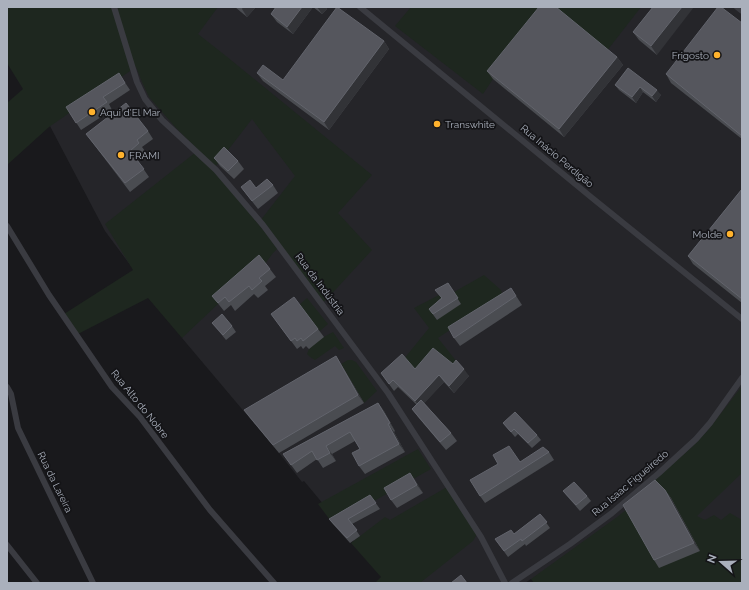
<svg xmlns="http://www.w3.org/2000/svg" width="749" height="590" viewBox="0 0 749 590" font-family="Raleway,sans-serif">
  <rect width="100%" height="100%" fill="#19191c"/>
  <polygon fill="#252529" points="7,7 742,7 742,583 537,583 531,579 525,583 389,583 304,481 302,482 279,453 182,338 183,336 105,231 40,107"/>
  <g fill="#1e271f">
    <polygon points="7,7 218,7 198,34 226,56 372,175 338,213 372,250 326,300 323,302 260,221 295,176 252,119 215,167 176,128 149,97 142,82 136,67 49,127 7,165 7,103 23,89 7,63"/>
    <polygon points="411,7 641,7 606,52 493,79 483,94 395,26"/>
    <polygon points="196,152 215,171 278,248 273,253 265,264 218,304 182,338 148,298 78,334 64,314 133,270 105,224"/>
    <polygon points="484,275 501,290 502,293 498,298 438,338 461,367 416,371 386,381 429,328 414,308 439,295 445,304 433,314 437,320 454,292"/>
    <polygon points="307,298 328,324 320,331 299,305"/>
    <path d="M333,332L344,348L339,350L335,346L315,360L310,357L307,354C310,343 324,337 333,332Z"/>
    <polygon points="348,360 352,360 356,362 377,391 364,403 341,364"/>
    <polygon points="742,386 742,473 697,516 705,520 714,515 721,520 730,513 742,520 742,583 534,583 531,579 617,517 659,484 655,480 693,446 709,429"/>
    <polygon points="418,449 431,469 333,524 318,504"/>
    <polygon points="447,487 477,534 473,541 420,583 375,583 381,577 351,543 385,517 390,520"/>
  </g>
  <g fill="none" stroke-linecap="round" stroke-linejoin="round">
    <g stroke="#3a3b41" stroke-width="6">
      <polyline points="114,7 137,82 145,99 162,120 216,170 263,225 388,393 481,537 505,583"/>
      <polyline points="360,7 591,197 742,319"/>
      <polyline points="737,7 742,11"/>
      <polyline points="7,226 49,295 112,387 140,417 210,510 274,583"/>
      <polyline points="7,387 11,394 18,428 93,583"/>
      <polyline points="7,545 37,583"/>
      <polyline points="512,583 570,544 612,513 659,473 696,439 710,423 742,378"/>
    </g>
  </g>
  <g fill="#4a4c51">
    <polygon points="235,7 256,7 247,17"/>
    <polygon points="276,7 326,7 327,9 322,14 313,7 293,34 277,22 271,14"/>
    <polygon points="653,7 657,55 639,40 633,32"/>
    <polygon points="742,23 742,139 671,83 666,74"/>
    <polygon points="384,41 389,49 329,130 263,81 257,73 283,80"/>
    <polygon points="617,57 623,65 564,137 493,79 487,71"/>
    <polygon points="628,68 661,95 656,102 643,92 636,103 619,90 615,85"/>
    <polygon points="124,81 130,90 109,104 112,110 81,130 66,107"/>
    <polygon points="148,131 153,139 142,147 145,151 136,158 149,177 130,192 86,134"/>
    <polygon points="214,158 238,161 244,169 234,179 220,166"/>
    <polygon points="273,185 278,193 258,209 241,187 256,188"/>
    <polygon points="742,189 742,303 693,264 688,256"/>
    <polygon points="270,269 276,277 265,286 268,290 258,298 254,294 235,311 231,305 224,311 212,296"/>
    <polygon points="448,283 461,304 437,320 429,309 441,298"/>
    <polygon points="511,288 522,305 460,346 454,338"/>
    <polygon points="271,314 318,329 324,337 309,349 306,346 303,349 301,346 297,349"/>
    <polygon points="212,323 232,326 236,332 226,340"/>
    <polygon points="336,356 341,364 364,403 279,453 250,418 244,410"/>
    <polygon points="453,364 469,376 454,393 444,382 424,403 451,433 457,441 446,450 418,417 412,409 417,405 398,387 394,391 381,373"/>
    <polygon points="378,403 384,411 395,431 394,432 405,452 365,474 359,466 360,449 355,441 332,454 336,461 323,468 317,459 297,473 283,454"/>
    <polygon points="503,423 537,435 541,440 532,448 518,434 515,437"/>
    <polygon points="549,452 554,460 485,503 480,496 520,462"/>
    <polygon points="410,473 423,493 397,508 391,500"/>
    <polygon points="665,490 671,498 700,551 659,568 654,560"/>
    <polygon points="563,491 587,496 591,501 580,511 567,496"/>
    <polygon points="370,495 380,509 352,524 360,536 350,543 333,524 329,519"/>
    <polygon points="540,514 550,528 526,546 525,544 508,557 495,539 514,534"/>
  </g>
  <g fill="#323337">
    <polygon points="243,7 256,7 247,17 242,9"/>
    <polygon points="302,7 313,7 293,34 287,27"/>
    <polygon points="317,7 326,7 327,9 322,14"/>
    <polygon points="682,7 694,7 657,55 651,46"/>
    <polygon points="384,41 389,49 329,130 324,122"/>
    <polygon points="617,57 623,65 564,137 559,129"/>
    <polygon points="640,87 643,92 636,103 632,97"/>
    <polygon points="657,90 661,95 656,102 652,96"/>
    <polygon points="336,356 341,364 364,403 358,395"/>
    <polygon points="464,369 469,376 454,393 449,386"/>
    <polygon points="439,375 444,382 420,408 415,401"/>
    <polygon points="378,403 384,411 395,431 390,423"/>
    <polygon points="388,424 394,432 405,452 399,444"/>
    <polygon points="326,446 332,454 336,461 330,453"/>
    <polygon points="410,473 416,481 423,493 417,485"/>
    <polygon points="665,490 671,498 700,551 694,543"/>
  </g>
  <g fill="#55565d" stroke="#62646c">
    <polygon points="276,7 302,7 287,27 271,14"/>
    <polygon points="337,7 384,41 324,122 257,73 263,65 283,80"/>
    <polygon points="539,7 556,7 617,57 559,129 487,71"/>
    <polygon points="653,7 682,7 651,46 633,32"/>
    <polygon points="718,7 721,7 742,23 742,136 666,74"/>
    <polygon points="628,68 657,90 652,96 640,87 632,97 615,85"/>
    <polygon points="119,73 125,83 103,97 107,102 76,123 66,107"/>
    <polygon points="126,103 148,131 137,140 139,143 130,151 144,169 125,183 86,134"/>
    <polygon points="224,147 238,161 228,171 214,158"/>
    <polygon points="267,179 273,185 252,201 241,187 250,180 256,188"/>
    <polygon points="742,189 742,299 688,256"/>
    <polygon points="259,255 270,269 259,278 262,281 252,290 249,286 229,302 225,297 218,303 212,296"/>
    <polygon points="448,283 458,298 433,314 429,309 442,298 435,290"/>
    <polygon points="511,288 516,296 454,338 448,327"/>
    <polygon points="294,297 318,329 303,341 301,338 297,341 295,338 291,341 271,314"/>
    <polygon points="222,314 232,326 223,335 212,323"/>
    <polygon points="433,348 453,364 456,360 464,369 449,386 439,375 415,401 393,380 389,384 381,373 402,354 415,369"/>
    <polygon points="336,356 358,395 273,445 244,410"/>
    <polygon points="421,400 451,433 440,442 412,409"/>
    <polygon points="378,403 390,423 388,424 399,444 359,466 352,453 360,449 350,432 326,446 330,453 317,460 312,451 291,465 283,454"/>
    <polygon points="515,412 537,435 528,443 514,429 511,432 503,423"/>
    <polygon points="509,446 520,462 543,447 549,452 480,496 470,480 498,464 493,455"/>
    <polygon points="410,473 417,485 391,500 384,488"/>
    <polygon points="655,480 665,490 694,543 654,560 623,505"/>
    <polygon points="574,482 587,496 576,505 563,491"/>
    <polygon points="370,495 376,503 348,519 357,530 347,538 329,519"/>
    <polygon points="540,514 547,522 522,541 521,539 504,551 495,539 511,530 514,534"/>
    <polygon points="461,575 467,583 451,583"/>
  </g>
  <g fill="#ffb22d" stroke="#141417" stroke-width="1.5">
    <circle cx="717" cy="55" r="4"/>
    <circle cx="92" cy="112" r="4"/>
    <circle cx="437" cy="124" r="4"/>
    <circle cx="121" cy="155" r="4"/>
    <circle cx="730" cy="234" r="4"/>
  </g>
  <g text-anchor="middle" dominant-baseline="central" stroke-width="3.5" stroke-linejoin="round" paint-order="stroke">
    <g font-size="10" fill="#aab0bc" stroke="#141417" text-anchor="start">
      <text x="709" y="55" text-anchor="end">Frigosto</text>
      <text x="100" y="112">Aqui d'El Mar</text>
      <text x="445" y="124">Transwhite</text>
      <text x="129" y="155">FRAMI</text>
      <text x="722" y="234" text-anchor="end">Molde</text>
    </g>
    <g font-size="10" fill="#aab0bc" stroke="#141417">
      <text transform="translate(557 156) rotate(40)">Rua Inácio Perdigão</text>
      <text transform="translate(320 284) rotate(53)">Rua da Indústria</text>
      <text transform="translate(140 404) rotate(51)">Rua Alto do Nobre</text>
      <text transform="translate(55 482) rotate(64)">Rua da Lareira</text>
      <text transform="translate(630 483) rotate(-40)">Rua Isaac Figueiredo</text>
    </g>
  </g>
  <rect width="749" height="590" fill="none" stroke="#aab0bc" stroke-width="16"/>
  <g transform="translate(721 562) rotate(290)" stroke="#141417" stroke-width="3" paint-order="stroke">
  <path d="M0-3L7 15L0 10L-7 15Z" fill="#aab0bc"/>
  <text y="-6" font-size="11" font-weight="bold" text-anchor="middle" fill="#aab0bc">N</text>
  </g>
</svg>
